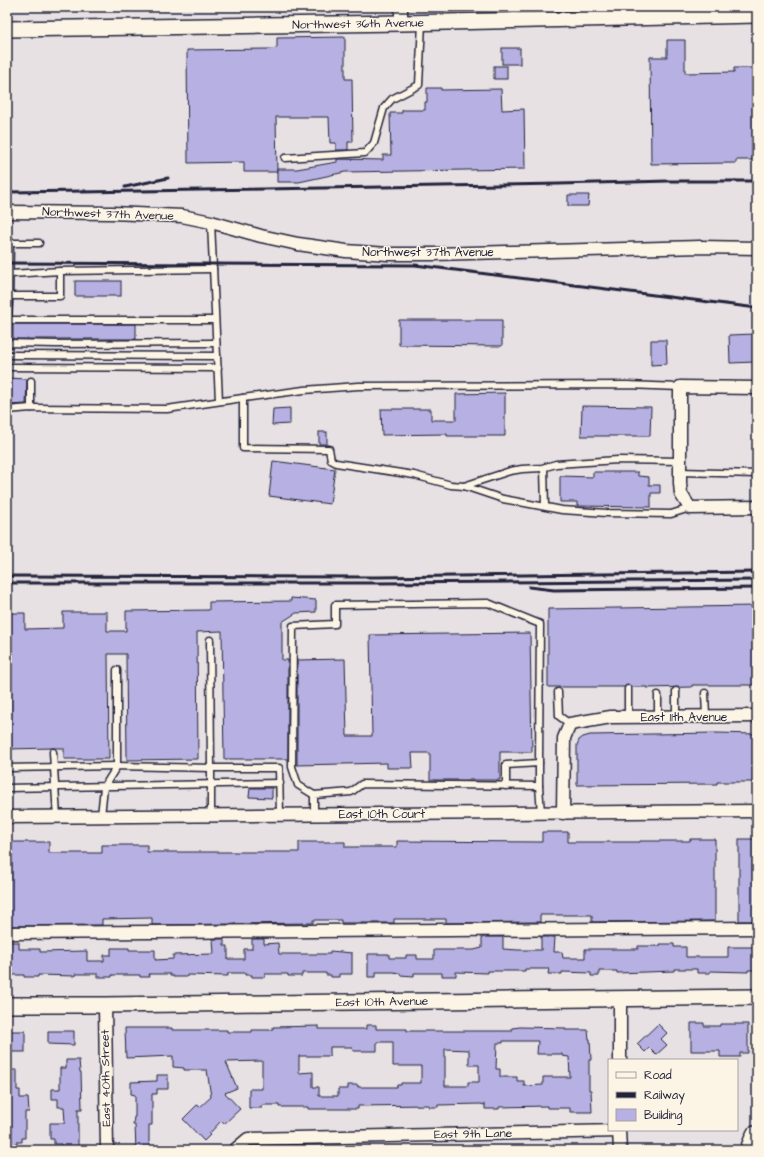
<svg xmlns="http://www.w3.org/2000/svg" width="764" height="1157" viewBox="0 0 764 1157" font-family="'Architects Daughter',sans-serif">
  <rect width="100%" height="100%" fill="#e7e1e4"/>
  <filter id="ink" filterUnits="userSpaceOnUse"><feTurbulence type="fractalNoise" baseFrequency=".025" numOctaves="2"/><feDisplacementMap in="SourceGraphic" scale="8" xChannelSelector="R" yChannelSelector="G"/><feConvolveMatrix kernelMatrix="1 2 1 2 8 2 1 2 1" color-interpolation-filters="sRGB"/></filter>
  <g filter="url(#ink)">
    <g fill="#b6b1e2" stroke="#22223b" fill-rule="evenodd">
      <polygon points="345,37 345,79 352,79 353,142 348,142 348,150 336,150 336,143 330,143 329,117 276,117 277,172 244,172 244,162 188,163 187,50 269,49 277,48 277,38"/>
      <polygon points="667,40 685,40 685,73 734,72 734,68 757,68 757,160 736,160 736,163 651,164 650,57 667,57"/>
      <rect x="502" y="48" width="18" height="16"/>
      <rect x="494" y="66" width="13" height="13"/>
      <polygon points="427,88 441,88 441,90 501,89 502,110 524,109 525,169 345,172 299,182 277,182 277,169 297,169 337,162 337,159 383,160 383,155 391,155 390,113 402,113 402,110 425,110 425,102 427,102"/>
      <polygon points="568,195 589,195 588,206 568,206"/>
      <rect x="75" y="281" width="46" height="15"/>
      <polygon points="399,320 502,320 502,346 399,345"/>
      <rect x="13" y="324" width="123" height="15"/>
      <polygon points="755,334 755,362 730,363 729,335"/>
      <polygon points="651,340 666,340 667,364 651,365"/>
      <polygon points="7,378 27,379 26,404 7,405"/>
      <polygon points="505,393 505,436 447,436 447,434 382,435 381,409 431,409 431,420 456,420 456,394"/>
      <polygon points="582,406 651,407 650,436 581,436"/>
      <polygon points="290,408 290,424 272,425 273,409"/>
      <rect x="319" y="432" width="8" height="12"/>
      <polygon points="273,461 335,469 330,504 269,496"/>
      <polygon points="593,472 638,472 638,476 649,477 649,485 660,485 660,493 651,493 651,507 577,506 577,502 560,502 560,476 593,477"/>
      <polygon points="291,598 316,600 316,612 296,613 282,622 282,660 288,660 288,759 224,759 222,631 197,632 198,759 127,760 126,654 108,654 109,759 64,759 64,748 53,748 7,749 7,613 25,613 25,629 63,628 63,612 107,612 107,631 126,631 126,611 209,610 209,602 291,601"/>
      <polygon points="757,606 757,685 692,685 692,687 647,688 647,687 632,687 628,685 624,687 548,687 548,609"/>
      <polygon points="530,633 532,752 500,752 500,780 430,780 430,753 412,753 413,768 387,768 387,763 297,765 297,660 345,659 347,736 372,736 370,635"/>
      <polygon points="717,733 757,734 757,782 717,782 717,784 577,785 577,745 579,740 583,737 590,735"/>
      <polygon points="250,788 272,788 272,798 249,797"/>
      <polygon points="542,832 568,832 568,842 640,842 640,841 690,841 690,839 715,839 715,921 592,922 592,915 540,915 540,922 446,923 446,919 394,919 394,923 341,923 341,920 313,920 313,923 152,925 152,918 102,919 102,925 7,926 7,842 49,842 49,853 102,853 102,845 147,845 147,852 299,852 299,842 345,842 345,847 397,847 397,841 542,842"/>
      <rect x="739" y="839" width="18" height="82"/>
      <polygon points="482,937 503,937 503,949 518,950 541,950 541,937 555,937 554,952 562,952 563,958 585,958 585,949 638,949 638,946 660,946 660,944 674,944 674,947 686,947 686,957 728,957 728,947 757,947 757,970 748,970 748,972 710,971 710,973 697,973 697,969 674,969 674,971 617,973 617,971 599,971 599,976 591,976 591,973 562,972 562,974 548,974 549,969 525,969 525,971 488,971 488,973 456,972 456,976 442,976 442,973 414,973 414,976 400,975 400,973 393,972 376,972 376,977 368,977 368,954 389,954 389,958 406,958 406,955 417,955 417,959 434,959 434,950 474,950 482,948"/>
      <polygon points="213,939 224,939 224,946 228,946 228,959 244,959 244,949 252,949 252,939 264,939 264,944 278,943 279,954 330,954 330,951 352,953 352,974 339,974 339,977 331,977 331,975 326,975 326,973 302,973 302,976 288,976 288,974 265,974 265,977 252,977 252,975 245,975 245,973 228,973 228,976 187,975 187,977 173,977 173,976 170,976 170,974 149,974 150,977 140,977 140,975 112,975 112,977 98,977 98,974 75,974 75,976 38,975 38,977 24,977 24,975 7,975 7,953 9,953 9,942 19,942 19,949 40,949 40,952 87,951 87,961 104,961 104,955 111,955 111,948 129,948 129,950 155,950 155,960 173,959 173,955 214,954"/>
      <polygon points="691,1023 704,1023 704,1026 720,1026 720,1024 748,1024 748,1053 740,1053 740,1057 720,1057 720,1051 691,1051"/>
      <polygon points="658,1024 667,1033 661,1039 667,1045 656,1055 649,1048 645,1052 637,1044"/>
      <path d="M366,1025H376V1029H407V1031H512V1028L520,1027L565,1028V1030H588L589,1039H590L591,1060H589V1090H591L592,1112H570V1108H547V1106L499,1107V1109H485V1105L480,1104L438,1105V1107H429V1105L358,1106V1109H308V1107H279V1105H262V1108H249V1089H262V1061L226,1062L237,1088L225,1093L240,1109L224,1124L221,1121L209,1134L210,1135L204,1141L183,1119L197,1105L200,1107L211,1097L207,1070H184V1068L173,1067V1056L126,1058L125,1028H172V1030H227V1032H252V1030H273V1027L319,1026V1029H366ZM503,1041H538L537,1054H562V1056L569,1057L570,1077H543V1085L524,1086V1081H517V1077H500V1069H496L497,1043H503ZM377,1042H393V1066H421V1083H401V1085H397V1087H358V1085H348V1089H338V1096H319V1087H313V1072L299,1073V1056H330V1047H352L353,1051H377ZM445,1049L469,1050V1065H479V1082H468V1086H445Z"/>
      <rect x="7" y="1031" width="18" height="21"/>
      <polygon points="48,1031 74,1031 74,1045 48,1044"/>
      <polygon points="66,1060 79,1060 80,1072 81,1072 82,1109 78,1109 78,1150 61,1150 61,1144 54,1144 54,1139 50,1139 50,1123 65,1123 64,1107 58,1107 58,1099 52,1099 52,1089 60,1089 60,1068 66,1068"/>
      <polygon points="7,1070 17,1070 17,1090 20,1090 20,1098 28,1098 29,1112 25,1112 25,1138 22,1138 22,1142 17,1142 17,1150 7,1150"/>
      <polygon points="157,1075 168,1075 168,1089 157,1089 157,1094 152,1094 152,1125 149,1125 149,1150 136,1150 135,1125 133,1125 134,1117 135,1117 135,1095 131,1094 131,1082 157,1081"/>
    </g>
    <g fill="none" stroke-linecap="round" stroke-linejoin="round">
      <defs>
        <g id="service">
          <polyline points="285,158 365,153 374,143 384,108 392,99 419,85 422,23"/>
          <polyline points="211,222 219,401"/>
          <polyline points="7,243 39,243"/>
          <polyline points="10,274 60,271 213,269"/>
          <polyline points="9,296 60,296 60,271"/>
          <polyline points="7,320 215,320"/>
          <polyline points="7,335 9,303 10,243"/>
          <polyline points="7,343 56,344 216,343"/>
          <polyline points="7,355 217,356"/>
          <polyline points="7,367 218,368"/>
          <polyline points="243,398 243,448 329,449 331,460 336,463 414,475 451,485 464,486 503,499 562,510 607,513 671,514 690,508"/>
          <polyline points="31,408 31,381"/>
          <polyline points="7,410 31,408 167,409 243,398 304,390 358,386 627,385 680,387"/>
          <polyline points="544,468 545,506"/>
          <polyline points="680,472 757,474"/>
          <polyline points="464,486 510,471 522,469 542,468 556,464 618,460 680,461"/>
          <polyline points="628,689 628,717"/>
          <polyline points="558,692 559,716 570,724"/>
          <polyline points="705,693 706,716"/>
          <polyline points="658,695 658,717"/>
          <polyline points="676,717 676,691"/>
          <polyline points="53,752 57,817"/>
          <polyline points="7,768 117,766 211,768 210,640"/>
          <polyline points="506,786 506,765 539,763 539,786"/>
          <polyline points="7,788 280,783"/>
          <polyline points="314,795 298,785 292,767 293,626 335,624 335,605 488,603 540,624 539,763"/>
          <polyline points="211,815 211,768 279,768 280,815"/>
          <polyline points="314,815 314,795 351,792 362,784 539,786 541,813"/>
          <polyline points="101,816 104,787 117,766 117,670"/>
        </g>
        <g id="minor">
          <polyline points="401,7 401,23"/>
          <polyline points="7,212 112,213 182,216 211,222 261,236 298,244 346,251 388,254 434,254 700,247 757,248"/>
          <polyline points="757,388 680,387 680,483 681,494 690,508 757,507"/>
          <polyline points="563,813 564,738 570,724 611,717 757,716"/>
          <polyline points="7,817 757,811"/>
          <polyline points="7,933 757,928"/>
          <polyline points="105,1005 107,1150"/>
          <polyline points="620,1060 620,999"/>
          <polyline points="619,1130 620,1150"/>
          <polyline points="235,1150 248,1139 619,1131"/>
          <polyline points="746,1150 753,1133 757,1132"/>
        </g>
        <g id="tertiary">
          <polyline points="7,29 401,23 757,15"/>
          <polyline points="7,1005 105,1005 757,997"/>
        </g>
      </defs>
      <use href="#service" stroke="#22223b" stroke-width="9"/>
      <use href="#minor" stroke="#22223b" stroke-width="15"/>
      <use href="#tertiary" stroke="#22223b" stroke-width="18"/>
      <use href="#service" stroke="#fcf5e5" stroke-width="6"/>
      <use href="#minor" stroke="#fcf5e5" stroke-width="12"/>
      <use href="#tertiary" stroke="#fcf5e5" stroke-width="15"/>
      <g stroke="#22223b" stroke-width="3">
        <polyline points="125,187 168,178"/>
        <polyline points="7,192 85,191"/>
        <polyline points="81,192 559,184 668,181 757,181"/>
        <polyline points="7,263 415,265 757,308"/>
        <polyline points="7,576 377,577 757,572"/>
        <polyline points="7,583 375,583 757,580"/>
        <polyline points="529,587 554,590 757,588"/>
      </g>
    </g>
  </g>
  <g text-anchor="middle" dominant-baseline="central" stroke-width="3" stroke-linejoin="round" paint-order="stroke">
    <g font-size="12" fill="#22223b" stroke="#fcf5e5">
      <text transform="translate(358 24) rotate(-1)">Northwest 36th Avenue</text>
      <text transform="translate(108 214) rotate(2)">Northwest 37th Avenue</text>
      <text x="428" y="252">Northwest 37th Avenue</text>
      <text x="684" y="717">East 11th Avenue</text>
      <text x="382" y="814">East 10th Court</text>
      <text transform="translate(382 1002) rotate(-1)">East 10th Avenue</text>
      <text transform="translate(106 1078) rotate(-91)">East 40th Street</text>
      <text transform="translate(473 1134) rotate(-1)">East 9th Lane</text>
    </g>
  </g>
  <rect width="764" height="1157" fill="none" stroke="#fcf5e5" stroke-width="24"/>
  <rect x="12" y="12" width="740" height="1133" fill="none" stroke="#22223b" stroke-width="1.5" filter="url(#ink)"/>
  <rect x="608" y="1059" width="130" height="72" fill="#fcf5e5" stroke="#a5a1a1"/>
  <rect x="616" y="1072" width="20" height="6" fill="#fcf5e5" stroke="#a5a1a1"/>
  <text x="644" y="1079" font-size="12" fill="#22223b">Road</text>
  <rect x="616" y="1092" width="20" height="6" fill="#22223b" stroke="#a5a1a1"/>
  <text x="644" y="1099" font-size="12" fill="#22223b">Railway</text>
  <rect x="616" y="1109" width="20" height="12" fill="#b6b1e2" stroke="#a5a1a1"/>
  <text x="644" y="1119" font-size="12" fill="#22223b">Building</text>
</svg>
